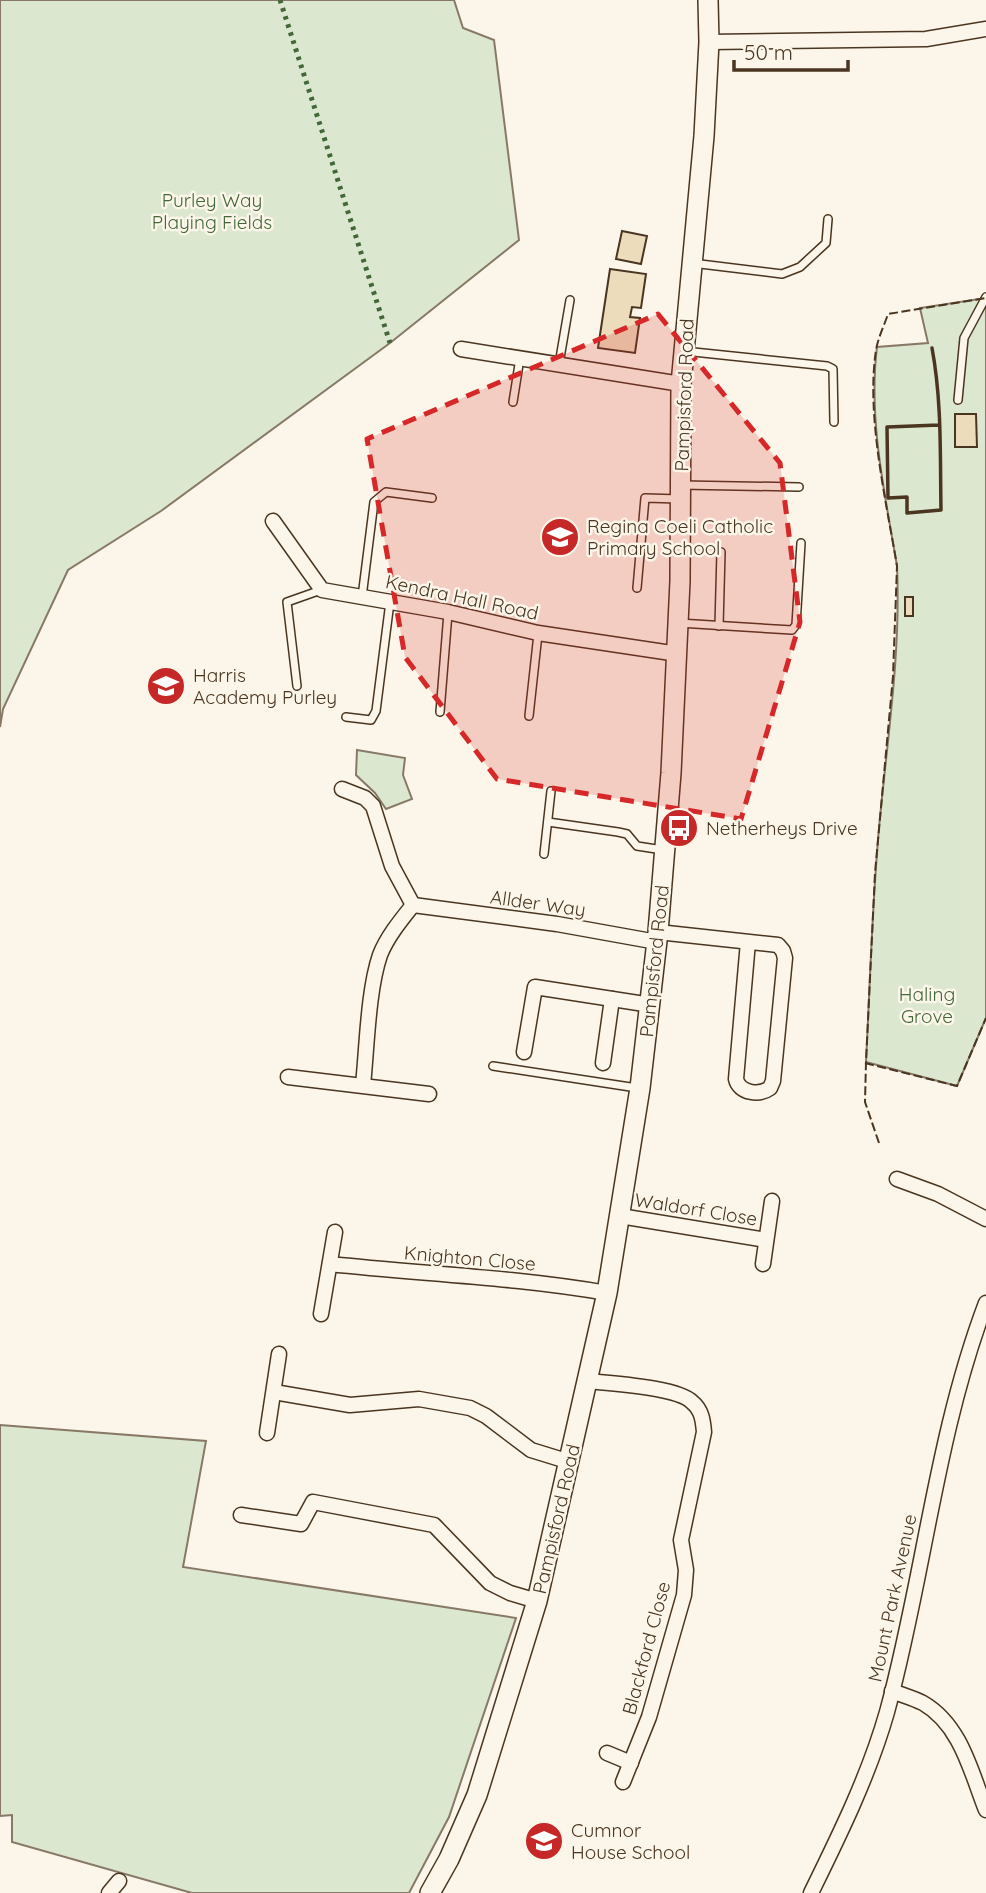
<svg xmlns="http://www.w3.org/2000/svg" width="986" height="1893" viewBox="0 0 986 1893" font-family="Quicksand,sans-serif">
  <rect width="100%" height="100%" fill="#fbf6e9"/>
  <g fill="#dce7d0" stroke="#887966" stroke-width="2">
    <polygon points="0,0 454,0 463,28 494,40 519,240 390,343 161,511 68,570 3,709 0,727"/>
    <path d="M986,298V1018L957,1086L866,1062C870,984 872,906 879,828C887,741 901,653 897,566C885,494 868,420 877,347L928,343L920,308Z"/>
    <polygon points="357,750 405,758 403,775 412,799 386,809 375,793 356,775"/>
    <polygon points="0,1425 206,1441 183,1567 516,1618 449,1817 409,1893 192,1893 12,1842 12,1815 0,1816"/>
  </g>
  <g fill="#ecdcbc" stroke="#4a3520" stroke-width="2">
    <polygon points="622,231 647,236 641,264 616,259"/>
    <polygon points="610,269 646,274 641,308 632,307 630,317 640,318 635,353 598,348"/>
    <polygon points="955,414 976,414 977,447 955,447"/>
    <rect x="905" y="597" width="8" height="19"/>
  </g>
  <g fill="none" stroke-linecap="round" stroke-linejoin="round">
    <defs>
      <g id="lane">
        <polyline points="692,263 782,274 800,267 826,243 828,219"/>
        <polyline points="684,351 827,366 833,369 834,422"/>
        <polyline points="559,364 570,300"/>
        <polyline points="958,400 964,338 986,297"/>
        <polyline points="513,402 520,358"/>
        <polyline points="681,485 799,487"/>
        <polyline points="637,588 645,498 680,499"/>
        <polyline points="362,597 374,502 386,492 432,498"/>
        <polyline points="679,623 792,630 796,625 801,543"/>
        <polyline points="719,626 721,552"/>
        <polyline points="297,686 287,602 321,590"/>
        <polyline points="440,712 448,613"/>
        <polyline points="529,716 538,634"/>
        <polyline points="346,717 371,720 376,711 390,602"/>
        <polyline points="548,822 618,832 627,834 637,846 663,850"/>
        <polyline points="544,854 551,791"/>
        <polyline points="493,1066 637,1088"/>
      </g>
      <g id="street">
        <polyline points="709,42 926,39 986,29"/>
        <polyline points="461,349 681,384"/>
        <polyline points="273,521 322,590 448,612 538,633 678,654"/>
        <polyline points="342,789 365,798 373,806 392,866 413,905"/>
        <polyline points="413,905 557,924 657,942"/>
        <path d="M658,932L778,945L783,951L785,958L773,1081L770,1088C759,1096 739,1093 736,1079L748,942"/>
        <polyline points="524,1052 535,987 651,1005"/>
        <polyline points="603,1063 612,999"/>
        <polyline points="288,1077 429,1094"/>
        <path d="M363,1085C367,1047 368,990 380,955C387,937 401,920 413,905"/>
        <polyline points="897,1179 938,1194 986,1219"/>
        <polyline points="620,1216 766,1240"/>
        <path d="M330,1264C423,1274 515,1277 607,1293"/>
        <polyline points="763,1264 772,1201"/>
        <polyline points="321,1314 335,1232"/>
        <path d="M589,1381C612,1384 677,1387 692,1402C702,1410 703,1421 704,1432L681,1540L686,1570L684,1595L649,1717L623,1782"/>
        <polyline points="274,1392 350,1405 419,1399 470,1408 486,1416 531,1450 570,1462"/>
        <polyline points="267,1433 279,1354"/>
        <polyline points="241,1515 301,1524 313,1502 434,1525 490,1583 510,1593 537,1601"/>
        <path d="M892,1691C902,1695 913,1698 923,1703C961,1725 971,1772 986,1810"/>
        <polyline points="607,1753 631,1763"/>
        <polyline points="109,1893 119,1881"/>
        <path d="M811,1893C840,1834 869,1775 887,1712C924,1577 936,1435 986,1303"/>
      </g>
      <polyline id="secondary" points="430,1893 449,1859 477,1795 537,1601 607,1293 640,1088 658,932 671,773 680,581 681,384 704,136 709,42 708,0"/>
    </defs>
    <use href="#lane" stroke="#4a3520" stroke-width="10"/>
    <use href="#street" stroke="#4a3520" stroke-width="17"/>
    <use href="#secondary" stroke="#4a3520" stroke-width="22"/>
    <use href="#lane" stroke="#fbf6e9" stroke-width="7"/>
    <use href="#street" stroke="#fbf6e9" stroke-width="14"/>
    <use href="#secondary" stroke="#fbf6e9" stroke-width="19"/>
    <polyline stroke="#436837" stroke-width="5" stroke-dasharray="3.5 5" stroke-linecap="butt" points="280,0 390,343"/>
    <g stroke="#4a3520" stroke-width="2" stroke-dasharray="9 3.5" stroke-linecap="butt">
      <polyline points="865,1063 957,1086 986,1018"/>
      <path d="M879,1143L865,1102L866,1062L875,873L893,676L897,566C886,500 866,416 876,350C878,338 884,326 888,314L986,298"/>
    </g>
    <path stroke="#4a3520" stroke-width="3.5" d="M932,348C942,401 940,456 941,510L907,513V497L888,498L887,427L939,425"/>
  </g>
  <path fill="#d62828" fill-opacity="0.2" stroke="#d62828" stroke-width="5" stroke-dasharray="14 9" stroke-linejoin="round" d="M658,314L780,463L800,622L741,819L497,779L405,657L367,439Z"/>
  <defs>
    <symbol id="school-disc" viewBox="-11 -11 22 22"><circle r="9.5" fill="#c62828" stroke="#fbf6e9"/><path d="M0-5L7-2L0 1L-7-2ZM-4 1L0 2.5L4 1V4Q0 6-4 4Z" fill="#fff"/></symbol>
    <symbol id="bus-disc" viewBox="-11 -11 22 22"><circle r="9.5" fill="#c62828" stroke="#fbf6e9"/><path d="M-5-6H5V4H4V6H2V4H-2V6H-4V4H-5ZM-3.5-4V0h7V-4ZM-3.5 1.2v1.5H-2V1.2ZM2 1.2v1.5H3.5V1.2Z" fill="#fff"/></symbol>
  </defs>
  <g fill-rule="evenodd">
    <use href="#school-disc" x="538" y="515" width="44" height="44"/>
    <use href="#school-disc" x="144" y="664" width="44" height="44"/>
    <use href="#bus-disc" x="657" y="806" width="44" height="44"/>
    <use href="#school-disc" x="522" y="1819" width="44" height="44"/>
  </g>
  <g text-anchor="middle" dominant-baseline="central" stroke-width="5" stroke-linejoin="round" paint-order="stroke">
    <g font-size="19" fill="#436837" stroke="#fbf6e9">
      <text x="212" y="200">Purley Way<tspan x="212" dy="22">Playing Fields</tspan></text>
      <text x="927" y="994">Haling<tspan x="927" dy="22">Grove</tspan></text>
    </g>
    <g font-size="19" fill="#4a3520" stroke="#fbf6e9">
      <text transform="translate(684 395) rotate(-88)">Pampisford Road</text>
      <text transform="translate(462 597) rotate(12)">Kendra Hall Road</text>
      <text transform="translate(538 903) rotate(8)">Allder Way</text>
      <text transform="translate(654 961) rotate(-84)">Pampisford Road</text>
      <text transform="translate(696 1209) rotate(9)">Waldorf Close</text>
      <text transform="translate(470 1258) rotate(5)">Knighton Close</text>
      <text transform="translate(556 1519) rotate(-77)">Pampisford Road</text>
      <text transform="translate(892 1598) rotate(-78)">Mount Park Avenue</text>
      <text transform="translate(646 1648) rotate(-75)">Blackford Close</text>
    </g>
    <g font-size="19" fill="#4a3520" stroke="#fbf6e9" text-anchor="start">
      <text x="587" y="526">Regina Coeli Catholic<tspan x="587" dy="22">Primary School</tspan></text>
      <text x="193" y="675">Harris<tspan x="193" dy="22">Academy Purley</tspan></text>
      <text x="706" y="828">Netherheys Drive</text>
      <text x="571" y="1830">Cumnor<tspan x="571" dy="22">House School</tspan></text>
    </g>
  </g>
  <path d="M734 60v10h114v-10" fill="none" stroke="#4a3520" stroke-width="3.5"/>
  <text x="744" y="60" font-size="21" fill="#4a3520" stroke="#fbf6e9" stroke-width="5" paint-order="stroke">50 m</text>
</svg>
